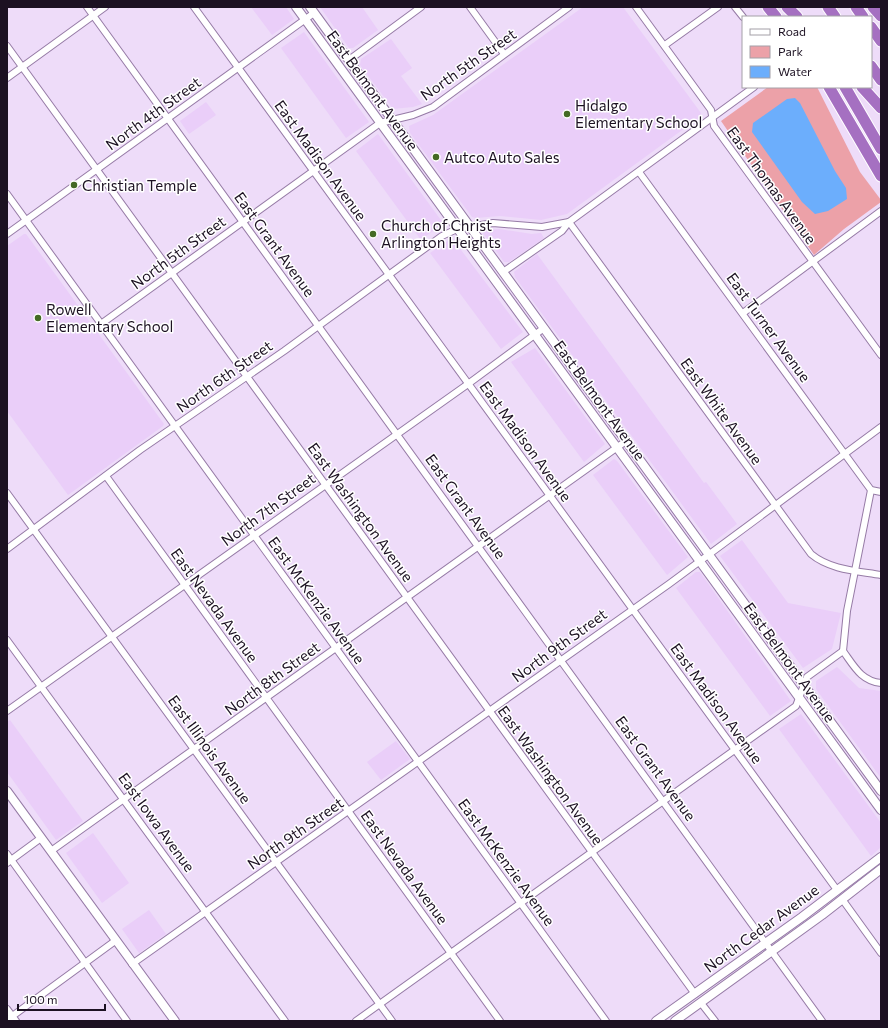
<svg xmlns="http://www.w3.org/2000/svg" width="888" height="1028" viewBox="0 0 888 1028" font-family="Commissioner,sans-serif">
  <rect width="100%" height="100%" fill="#eedcf9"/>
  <g fill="#eacef9">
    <polygon points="251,7 286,7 294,19 272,35"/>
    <polygon points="320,7 362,7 378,30 353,48 349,48"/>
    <polygon points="583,7 623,7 701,113 700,117 567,214 541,220 500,216 476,218 472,217 410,133 409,126 433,115"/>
    <polygon points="304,32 369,122 346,138 281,48"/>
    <polygon points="391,39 412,68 401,76 422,104 413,107 393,109 360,65 361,59"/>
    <polygon points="206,102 216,115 189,134 180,121"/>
    <polygon points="378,134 443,223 421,240 356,151"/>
    <polygon points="499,229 532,234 541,233 544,238 509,262 504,262 483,233 484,230"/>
    <polygon points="24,234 26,234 164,424 163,426 68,495 7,411 7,246"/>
    <polygon points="452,238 523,332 501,349 430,253"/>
    <polygon points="537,254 704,483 706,482 737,524 711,544 515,277 514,272"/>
    <polygon points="535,348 605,444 584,462 511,362"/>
    <polygon points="614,459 617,461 688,557 667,575 593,475"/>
    <polygon points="742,540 788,603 841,613 832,649 803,668 720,556"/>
    <polygon points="696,572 700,572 791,701 770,716 676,588"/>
    <polygon points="837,667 859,688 881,691 881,778 816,689 816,681"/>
    <polygon points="801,714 881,823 881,847 871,856 779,729"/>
    <polygon points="10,720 83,821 56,840 7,772 7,722"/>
    <polygon points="396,741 410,759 381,780 367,762"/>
    <polygon points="93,833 129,883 102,903 66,853"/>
    <polygon points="149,910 166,934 139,953 122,929"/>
  </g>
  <polygon fill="#eca1a8" points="768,87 817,87 860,172 881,200 881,202 844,229 814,255 721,121"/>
  <polygon fill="#6caefc" points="795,98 800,103 835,171 846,188 847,199 828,211 815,214 802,202 752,132 753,123 787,99"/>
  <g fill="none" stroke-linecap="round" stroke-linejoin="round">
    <defs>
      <g id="minor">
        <polyline points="87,7 822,1021"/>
        <polyline points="194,7 837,890"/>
        <polyline points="470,7 504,54"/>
        <polyline points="636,7 711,110 714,126 881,355"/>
        <polyline points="735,7 743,17"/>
        <polyline points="665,45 718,7"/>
        <polyline points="7,46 695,994"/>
        <polyline points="349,60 421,7"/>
        <polyline points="7,78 105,7"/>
        <polyline points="639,172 871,490 881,492"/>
        <polyline points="7,194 606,1021"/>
        <polyline points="7,234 314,13"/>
        <polyline points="503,272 562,231 569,222 754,87"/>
        <polyline points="743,313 881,211"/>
        <polyline points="101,324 380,123 413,115 433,107 569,7"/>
        <polyline points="106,476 500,1021"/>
        <polyline points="7,493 392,1021"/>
        <path d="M7,549L140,450L284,351L442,236L457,229L493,223L542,227L569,222L811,554C830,570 858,571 881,575"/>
        <polyline points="7,640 285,1021"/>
        <polyline points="843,651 847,611 871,490"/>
        <path d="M843,651C854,666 861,681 881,683"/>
        <polyline points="7,711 468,384 544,328"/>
        <polyline points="51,851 626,441"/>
        <polyline points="7,854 127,1021"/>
        <polyline points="7,863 41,838"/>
        <polyline points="842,899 881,953"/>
        <polyline points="132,964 669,584 881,427"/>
        <polyline points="701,1003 715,1021"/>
        <polyline points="7,1009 16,1021"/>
        <polyline points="7,1020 115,941"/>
        <polyline points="356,1021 796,706 807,677 843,651"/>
      </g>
      <g id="secondary">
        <polyline points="296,7 881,810"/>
        <polyline points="310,7 881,791"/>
        <polyline points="7,791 175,1021"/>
        <polyline points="656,1021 802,917 881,857"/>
        <polyline points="675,1021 822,915 881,869"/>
      </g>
      <g id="motorway">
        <polyline points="768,7 776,17"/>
        <polyline points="787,7 797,17"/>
        <polyline points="828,7 835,17"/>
        <polyline points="856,7 863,17"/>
        <polyline points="873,7 881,16"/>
        <polyline points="871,27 881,41"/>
        <polyline points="871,66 881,80"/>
        <polyline points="829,87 881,176"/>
        <polyline points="845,87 881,149"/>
        <polyline points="862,87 881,108"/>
      </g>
    </defs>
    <use href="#minor" stroke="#967ba6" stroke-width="8"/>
    <use href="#secondary" stroke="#967ba6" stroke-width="10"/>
    <use href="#motorway" stroke="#fff" stroke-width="13"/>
    <use href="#minor" stroke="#fff" stroke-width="6"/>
    <use href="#secondary" stroke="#fff" stroke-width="8"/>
    <use href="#motorway" stroke="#a570c1" stroke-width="11"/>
  </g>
  <g fill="#446a25" stroke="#fff" stroke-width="1.5">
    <circle cx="567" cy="114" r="4"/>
    <circle cx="436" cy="157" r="4"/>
    <circle cx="74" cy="185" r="4"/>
    <circle cx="373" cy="234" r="4"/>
    <circle cx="38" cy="318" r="4"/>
  </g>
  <g text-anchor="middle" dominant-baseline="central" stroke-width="3" stroke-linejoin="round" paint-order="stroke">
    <g font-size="15" fill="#1c1122" stroke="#fff">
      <text transform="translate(468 64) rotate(-35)">North 5th Street</text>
      <text transform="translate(373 90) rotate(54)">East Belmont Avenue</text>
      <text transform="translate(153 113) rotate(-36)">North 4th Street</text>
      <text transform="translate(321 160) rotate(54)">East Madison Avenue</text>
      <text transform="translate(772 185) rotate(54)">East Thomas Avenue</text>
      <text transform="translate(275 244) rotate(54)">East Grant Avenue</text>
      <text transform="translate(178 252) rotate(-36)">North 5th Street</text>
      <text transform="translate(769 327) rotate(54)">East Turner Avenue</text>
      <text transform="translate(224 376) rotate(-35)">North 6th Street</text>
      <text transform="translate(600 400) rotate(54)">East Belmont Avenue</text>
      <text transform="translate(722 411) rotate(54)">East White Avenue</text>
      <text transform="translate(526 441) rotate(54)">East Madison Avenue</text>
      <text transform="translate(466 506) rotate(54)">East Grant Avenue</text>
      <text transform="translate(268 509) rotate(-36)">North 7th Street</text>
      <text transform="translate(361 512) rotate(54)">East Washington Avenue</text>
      <text transform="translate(317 600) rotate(54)">East McKenzie Avenue</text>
      <text transform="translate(215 605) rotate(54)">East Nevada Avenue</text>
      <text transform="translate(559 645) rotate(-36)">North 9th Street</text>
      <text transform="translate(790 662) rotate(54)">East Belmont Avenue</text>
      <text transform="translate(272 678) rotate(-36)">North 8th Street</text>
      <text transform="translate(717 703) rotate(54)">East Madison Avenue</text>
      <text transform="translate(210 749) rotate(54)">East Illinois Avenue</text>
      <text transform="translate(656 768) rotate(54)">East Grant Avenue</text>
      <text transform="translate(551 775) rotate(54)">East Washington Avenue</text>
      <text transform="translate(157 822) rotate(54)">East Iowa Avenue</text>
      <text transform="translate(295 833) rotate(-35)">North 9th Street</text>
      <text transform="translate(507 862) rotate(54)">East McKenzie Avenue</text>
      <text transform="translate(405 867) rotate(54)">East Nevada Avenue</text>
      <text transform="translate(761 928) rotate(-36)">North Cedar Avenue</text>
    </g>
    <g font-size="15" fill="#1c1122" stroke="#fff" text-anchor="start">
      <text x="575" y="105">Hidalgo<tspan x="575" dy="17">Elementary School</tspan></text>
      <text x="444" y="157">Autco Auto Sales</text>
      <text x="82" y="185">Christian Temple</text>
      <text x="381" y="225">Church of Christ<tspan x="381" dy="17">Arlington Heights</tspan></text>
      <text x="46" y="309">Rowell<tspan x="46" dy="17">Elementary School</tspan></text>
    </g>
  </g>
  <rect width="888" height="1028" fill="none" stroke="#1c1122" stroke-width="16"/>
  <rect x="742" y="16" width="130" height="72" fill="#ffffff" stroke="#a4a0a7"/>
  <rect x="750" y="29" width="20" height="6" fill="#ffffff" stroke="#a4a0a7"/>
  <text x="778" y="36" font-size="12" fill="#1c1122">Road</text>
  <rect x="750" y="46" width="20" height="12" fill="#eca1a8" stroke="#a4a0a7"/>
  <text x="778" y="56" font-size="12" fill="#1c1122">Park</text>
  <rect x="750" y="66" width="20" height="12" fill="#6caefc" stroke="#a4a0a7"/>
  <text x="778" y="76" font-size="12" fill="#1c1122">Water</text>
  <path d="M18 1004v6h87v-6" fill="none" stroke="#1c1122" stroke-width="2"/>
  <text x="24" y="1004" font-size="12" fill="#1c1122" stroke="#ffffff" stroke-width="3" paint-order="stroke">100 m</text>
</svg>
